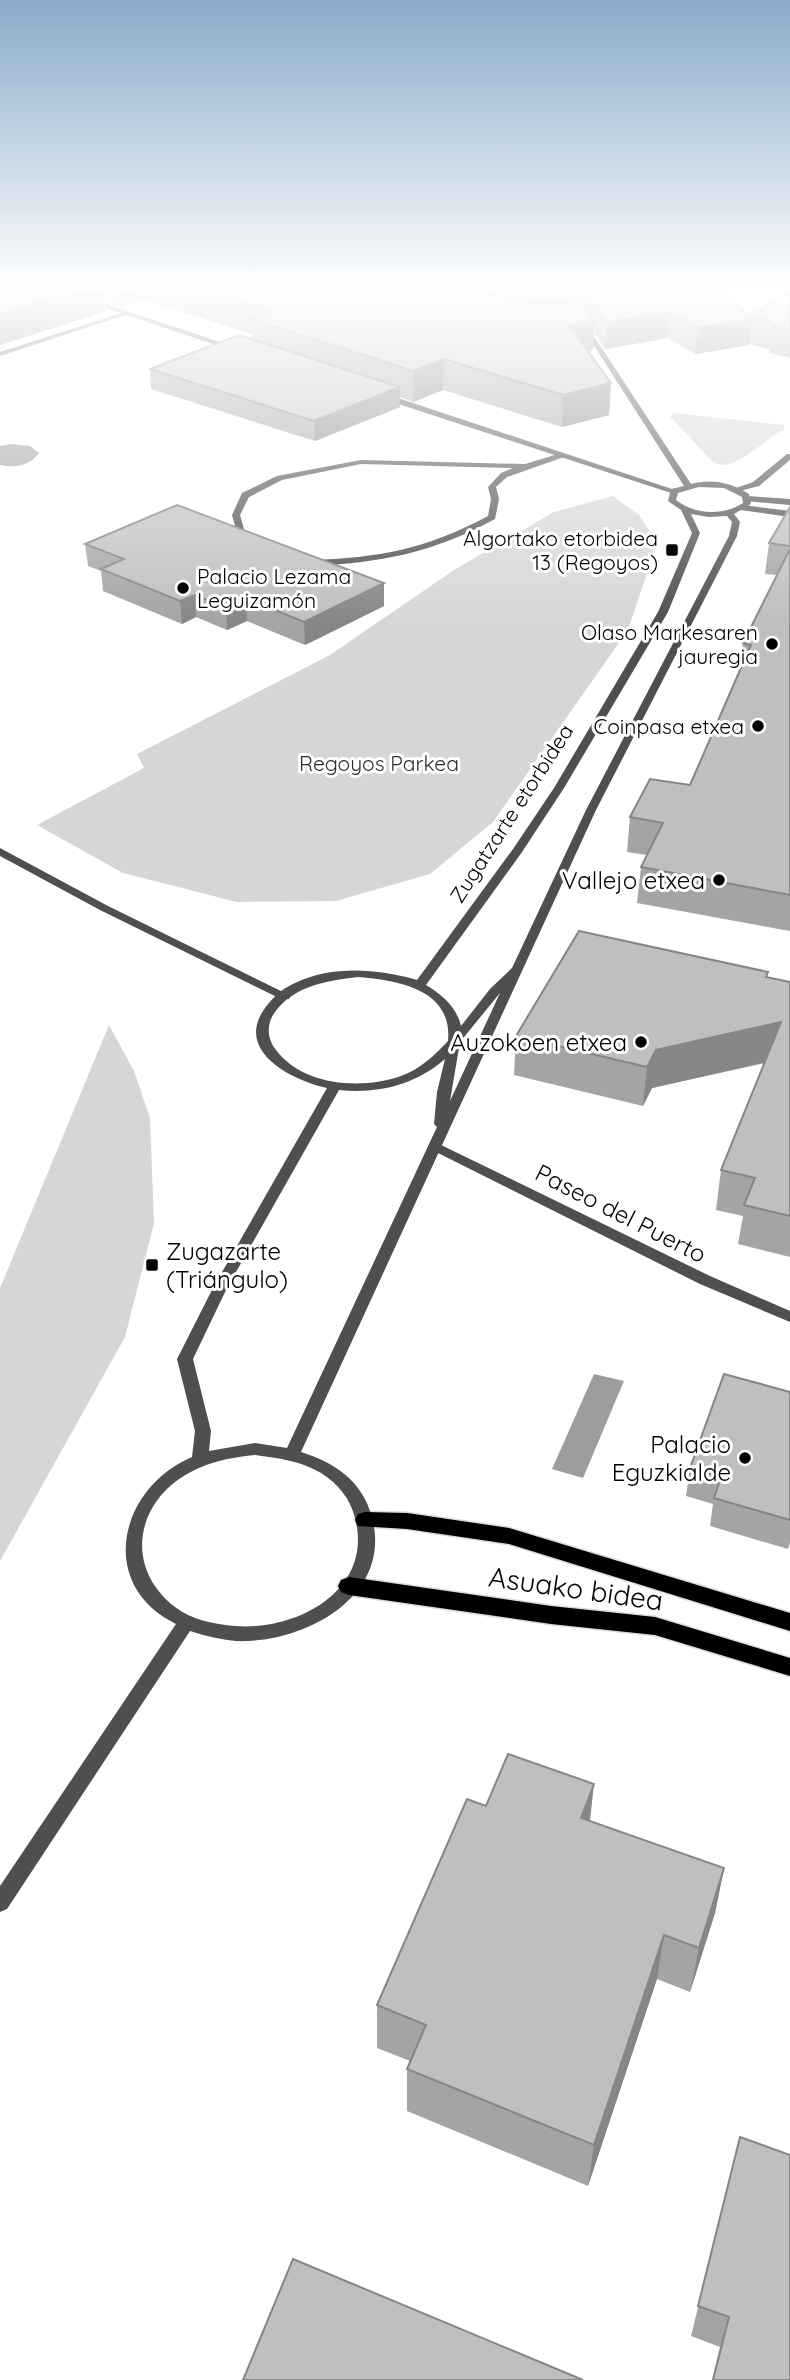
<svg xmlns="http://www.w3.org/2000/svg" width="790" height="2380" viewBox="0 0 790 2380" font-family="Quicksand,sans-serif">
  <rect width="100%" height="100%" fill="#fff"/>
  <g fill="#d6d6d6">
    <path d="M674,413L784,425L785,429C765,437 731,479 711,460C697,446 685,431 670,417Z"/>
    <polygon points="613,496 639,515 655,539 650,564 628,630 493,822 430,874 336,901 237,902 123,873 37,825 144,768 137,754 330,655 454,570 554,512"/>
    <polygon points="109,1025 134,1071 150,1118 154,1223 125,1337 0,1561 0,1288"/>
  </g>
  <g fill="#9d9d9d">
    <path d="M11,444L30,446L39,453C29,466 15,468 0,465V446Z"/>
    <polygon points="594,1374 624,1381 583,1478 552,1469"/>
  </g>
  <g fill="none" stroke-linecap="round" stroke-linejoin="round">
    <defs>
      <g id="primary">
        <polygon points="365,1512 407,1513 509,1528 790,1613 790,1631 509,1544 407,1529 358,1526 355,1520 358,1514"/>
        <polygon points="349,1577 551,1606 655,1617 790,1658 790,1676 655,1635 551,1624 349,1595 341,1592 338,1586 341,1580"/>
      </g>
    </defs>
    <use href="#primary" stroke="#dbdbdb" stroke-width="3"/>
    <path fill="#4f4f4f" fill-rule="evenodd" d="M561,453H564V457L507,477L496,487L499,499L495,519C433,553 380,563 310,566L305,563L310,560C379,558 426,549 488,516L491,499L488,487L501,473L513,468L361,464L282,480L249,497L240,515L246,536L253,540L249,543L238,537L232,515L242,493L277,476L361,460L525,464Z"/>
    <polygon fill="#4f4f4f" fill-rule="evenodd" points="125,312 131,313 0,356 0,352"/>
    <g fill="#4f4f4f" fill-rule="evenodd">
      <polygon points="52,290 63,290 238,348 231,350"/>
      <polygon points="380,394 386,394 678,491 671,493 380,398"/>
      <polygon points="787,454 790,454 790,460 759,486 736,492 736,488 753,482"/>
      <polygon points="748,496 790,499 790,505 745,501 745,497"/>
      <polygon points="743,505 790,511 790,517 740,510 739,508"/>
      <polygon points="0,848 108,906 291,996 289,999 281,999 100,910 0,856"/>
      <polygon points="435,1142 710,1276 790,1311 790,1322 700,1284 430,1149 428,1146 430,1143"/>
    </g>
    <path fill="#4f4f4f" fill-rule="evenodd" d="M580,324H586L691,484C710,478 733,483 749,494L751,504L734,514L740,522L737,536L596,810L301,1452C336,1463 362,1481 372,1517C392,1593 313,1638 248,1641C228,1642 209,1637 190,1631L7,1909L0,1912V1886L176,1624C96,1585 119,1488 192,1457L195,1431L177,1359L213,1288L327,1088C294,1081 236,1053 263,1011C271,999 281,989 295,983C334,965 377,969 417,980L513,849L554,788L658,612L692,533L681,510L668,501L671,489L684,486ZM699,487L724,488L742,497L743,503C723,516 695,515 676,500L678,493ZM691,514L709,517L727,516L732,522L729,536L586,810L512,968L490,989L461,1026C457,1007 441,994 426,985L522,852L564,788L668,612L700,533ZM358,977C397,980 453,989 448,1041C435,1055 419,1070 401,1076C361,1090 303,1086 276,1050C268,1040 266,1027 273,1015C292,986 325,981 358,977ZM500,993L450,1101L460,1042ZM445,1059L437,1092L434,1124L437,1127L287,1448L255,1443L209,1451L211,1431L193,1359L227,1288L339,1090C378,1094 415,1085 445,1059ZM255,1455C278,1458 301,1461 321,1473C338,1484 350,1498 355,1518C374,1590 297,1631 235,1626C214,1624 192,1620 175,1607C120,1564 138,1494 199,1468C216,1460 236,1457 255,1455Z"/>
    <use href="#primary" fill="#000" fill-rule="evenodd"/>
  </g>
  <g fill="#a4a4a4">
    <polygon points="0,290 723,290 747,315 779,300 790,294 790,358 769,353 770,350 749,344 749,345 695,354 668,338 605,349 594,332 593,351 588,351 609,415 562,427 443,390 413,402 400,397 400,407 315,441 151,389 150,369 252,339 252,334 141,299 120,306 105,301 106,311 0,345"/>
    <polygon points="790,507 790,931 637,903 641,867 647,855 627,852 630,817 690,785 740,668 743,643 777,575 765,574 769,543"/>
    <polygon points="85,544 384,583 384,606 305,645 247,621 227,630 196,617 182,624 103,591 101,571 88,566"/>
    <polygon points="768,972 767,978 790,982 790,1257 738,1244 743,1216 716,1210 721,1170 765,1063 652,1088 643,1106 514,1075 516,1036"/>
    <polygon points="790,1392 790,1543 788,1549 710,1526 713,1504 686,1496 690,1468"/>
    <polygon points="486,1806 590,1821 724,1868 715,1913 690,1992 657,1979 588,2186 407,2111 407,2069 410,2061 377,2048 377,2005"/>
    <polygon points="740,2137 790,2380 712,2380 720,2347 691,2336"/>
  </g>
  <g fill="#868686">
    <polygon points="75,290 105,290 106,311 0,345 0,314"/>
    <polygon points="119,290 140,290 141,299 120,306"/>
    <polygon points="670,312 668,338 605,349 607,322"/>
    <polygon points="751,319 749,345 695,354 698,328"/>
    <polygon points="594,321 593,351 568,355 569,325"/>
    <polygon points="444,359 443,390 413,402 413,371"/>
    <polygon points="611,383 609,415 562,427 563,395"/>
    <polygon points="400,387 400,407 315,441 314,421"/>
    <polygon points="384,583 384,606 305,645 304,622"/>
    <polygon points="195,595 196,617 182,624 180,601"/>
    <polygon points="246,598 247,621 227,630 226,607"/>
    <polygon points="781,1022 775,1060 652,1088 643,1106 647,1067 656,1050"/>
    <polygon points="594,1784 589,1829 581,1818"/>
    <polygon points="724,1868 715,1913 690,1992 699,1948"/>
    <polygon points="664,1935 657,1979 588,2186 594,2145"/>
  </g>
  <g fill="#bfbfbf" stroke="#868686" stroke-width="2">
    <polygon points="0,290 75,290 0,314"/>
    <polygon points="205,290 474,290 512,302 583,304 594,321 569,325 611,383 563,395 444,359 413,371 251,319 273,311"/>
    <polygon points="507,290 574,290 577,295 514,293"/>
    <polygon points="584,290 723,290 747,315 779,300 781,292 790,294 790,331 772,326 773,323 750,317 751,319 698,328 670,312 607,322"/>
    <polygon points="239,335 400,387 314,421 150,369"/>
    <polygon points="177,505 384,583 304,622 246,598 226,607 195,595 180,601 101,569 124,559 85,544"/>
    <polygon points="790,507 790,546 769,543"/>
    <polygon points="790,549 790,895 641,867 663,823 630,817 650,779 690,785 751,645 743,643"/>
    <polygon points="579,931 768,972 766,977 790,982 790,1216 744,1205 755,1178 721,1170 781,1022 656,1050 647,1067 516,1036"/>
    <polygon points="724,1374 790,1392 790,1520 714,1498 721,1477 690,1468"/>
    <polygon points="508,1754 594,1784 581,1818 724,1868 699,1948 664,1935 594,2145 407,2069 426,2025 377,2005 467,1799 486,1806"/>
    <polygon points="740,2137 790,2155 790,2380 713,2380 729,2317 698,2306"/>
    <polygon points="293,2259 583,2380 243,2380"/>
  </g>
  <linearGradient id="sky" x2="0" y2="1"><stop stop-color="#8aabca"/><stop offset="0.46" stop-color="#fff"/><stop offset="1" stop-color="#fff" stop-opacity="0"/></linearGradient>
  <rect width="790" height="624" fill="url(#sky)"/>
  <g fill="#000" stroke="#fff" stroke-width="2.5">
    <rect x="665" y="543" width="14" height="14" rx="3.5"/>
    <circle cx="183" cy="588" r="7"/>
    <circle cx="772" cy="644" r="7"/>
    <circle cx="758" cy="726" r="7"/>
    <circle cx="719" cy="880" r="7"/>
    <circle cx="641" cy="1042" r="7"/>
    <rect x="145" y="1258" width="14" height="14" rx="3.5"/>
    <circle cx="745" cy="1458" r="7"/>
  </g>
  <g text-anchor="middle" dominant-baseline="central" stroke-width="6" stroke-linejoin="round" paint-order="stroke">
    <g font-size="21" fill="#000" stroke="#fff" text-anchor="end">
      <text x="658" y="538">Algortako etorbidea<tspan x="658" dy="24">13 (Regoyos)</tspan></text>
      <text x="197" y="576" text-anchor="start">Palacio Lezama<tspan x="197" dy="24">Leguizamón</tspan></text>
      <text x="758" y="632">Olaso Markesaren<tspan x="758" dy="24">jauregia</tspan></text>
      <text x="744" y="726">Coinpasa etxea</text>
    </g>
    <g font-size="21" fill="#2d2d2d" stroke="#fff">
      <text x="379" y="763">Regoyos Parkea</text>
    </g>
    <g font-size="21" fill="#000" stroke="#fff">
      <text transform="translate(511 813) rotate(-57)">Zugatzarte etorbidea</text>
    </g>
    <g font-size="24" fill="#000" stroke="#fff" text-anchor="end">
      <text x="705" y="880">Vallejo etxea</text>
      <text x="627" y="1042">Auzokoen etxea</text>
      <text x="166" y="1251" text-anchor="start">Zugazarte<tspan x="166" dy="28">(Triángulo)</tspan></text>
      <text x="731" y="1444">Palacio<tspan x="731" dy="28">Eguzkialde</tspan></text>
    </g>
    <g font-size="24" fill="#000" stroke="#fff">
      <text transform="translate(621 1213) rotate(27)">Paseo del Puerto</text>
    </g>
    <g font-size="28" fill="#000" stroke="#fff">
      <text transform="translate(576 1588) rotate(8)">Asuako bidea</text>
    </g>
  </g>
</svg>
